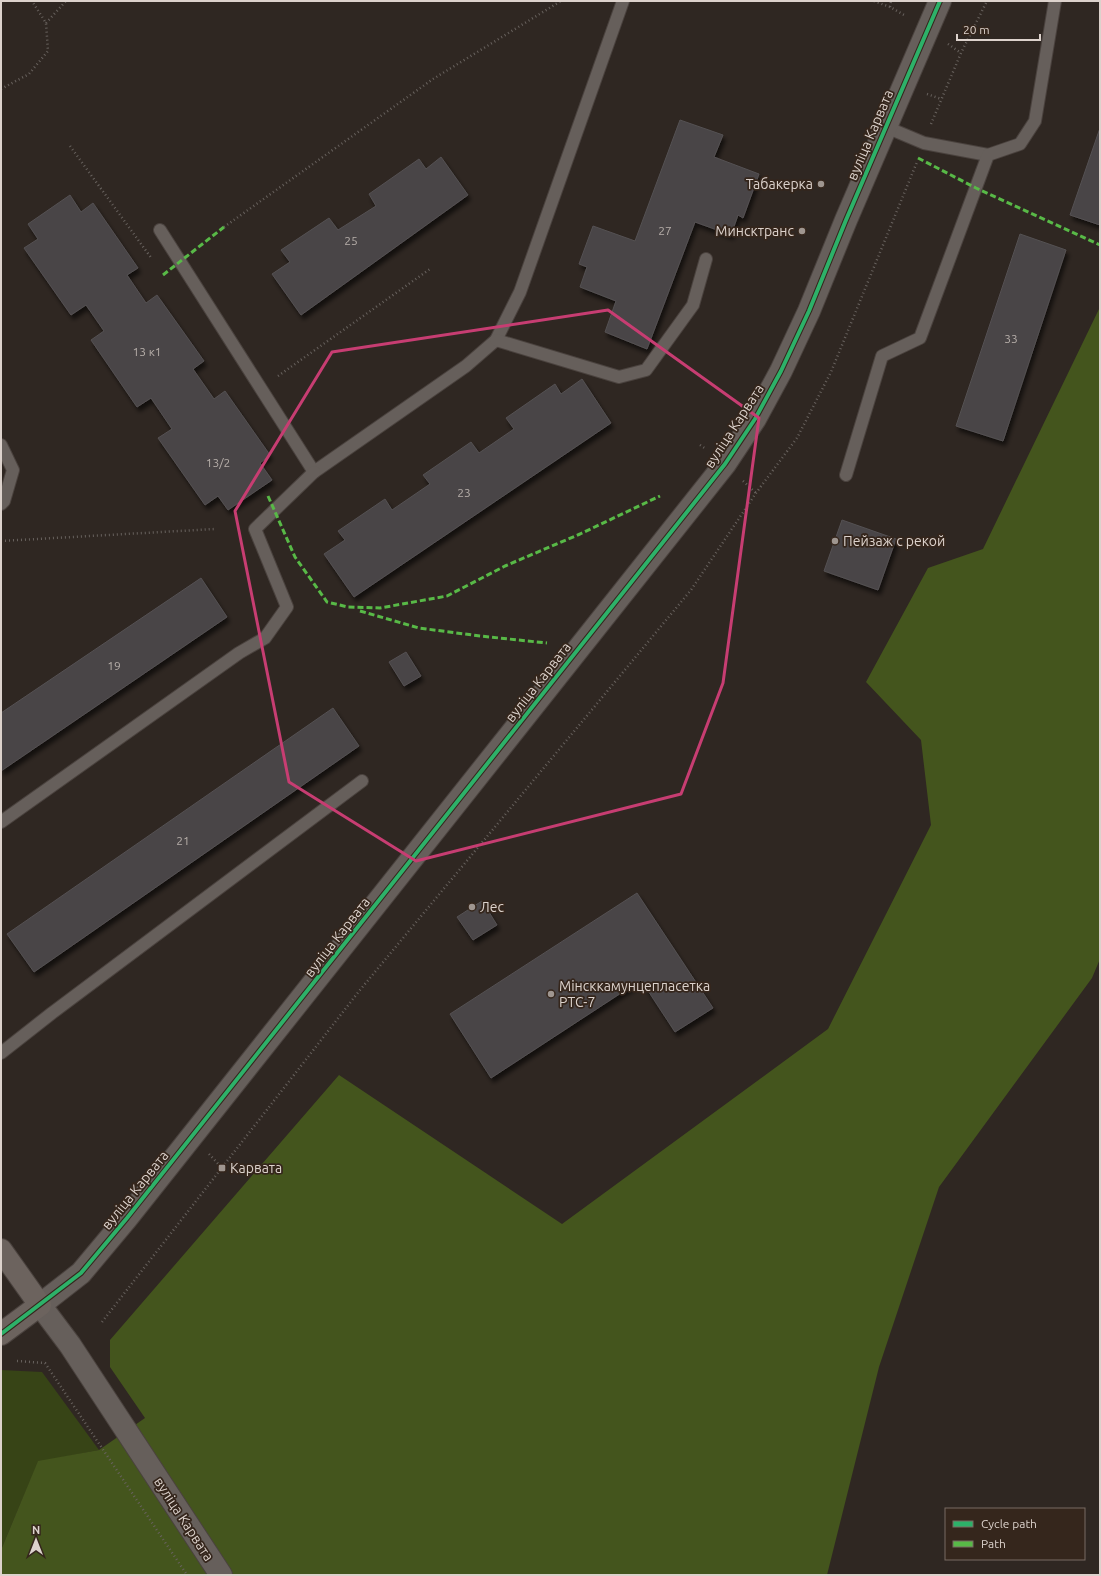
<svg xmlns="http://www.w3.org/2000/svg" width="1101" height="1576" viewBox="0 0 1101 1576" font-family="Ubuntu,sans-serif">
  <defs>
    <filter id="shadow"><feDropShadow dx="2.5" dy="4.5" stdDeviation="2" flood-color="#0009"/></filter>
  </defs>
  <rect width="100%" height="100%" fill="#2f2722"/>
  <polygon fill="#374416" points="1,1370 42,1372 99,1450 38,1462 1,1550"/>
  <polygon fill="#44551d" points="1100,307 1100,959 1092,978 939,1187 879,1367 827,1575 1,1575 1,1550 38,1461 99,1450 145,1418 110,1367 110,1340 339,1075 562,1224 828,1029 931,825 921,740 866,682 928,568 983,549"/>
  <g fill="#484546" stroke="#555153" filter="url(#shadow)">
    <polygon points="680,120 723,135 714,157 759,174 743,218 738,215 731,235 695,222 647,349 605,332 616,301 580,287 587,267 579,264 593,226 635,241"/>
    <polygon points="1100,128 1100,225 1070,215"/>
    <polygon points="441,157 468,195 301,315 272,274 290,262 281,250 329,218 338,230 376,206 369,194 419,159 426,169"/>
    <polygon points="70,195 81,212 93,203 138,268 127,275 146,303 157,295 204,361 193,369 214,399 225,391 270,455 260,463 272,480 228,510 218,496 205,505 158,438 172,429 151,398 137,407 91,340 104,331 86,305 71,315 24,248 38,239 28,224"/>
    <polygon points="1020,234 1066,250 1003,441 956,426"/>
    <polygon points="582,379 611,423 354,597 324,554 345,540 338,531 385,499 392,510 430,484 423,475 471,442 479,453 514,429 506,418 555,384 561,394"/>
    <polygon points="842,520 896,539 878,590 824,571"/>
    <polygon points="201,578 227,617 1,771 1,713"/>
    <polygon points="406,652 421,676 404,686 389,662"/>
    <polygon points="333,708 359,746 34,972 7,934"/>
    <polygon points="637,893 713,1008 675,1032 641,980 491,1078 450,1014"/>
    <polygon points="482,901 497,925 473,940 457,917"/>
  </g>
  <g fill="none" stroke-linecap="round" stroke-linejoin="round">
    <defs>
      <g id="lane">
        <polyline points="886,127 924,143 988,155"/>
        <polyline points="160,230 314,472 466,366 496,340 520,292 623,1"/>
        <polyline points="496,340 619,377 646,370 693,305 706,259"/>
        <polyline points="1,445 13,470 4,501 1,504"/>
        <polyline points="846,475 882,356 920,338 988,155 1020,144 1035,121 1055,1"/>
        <polyline points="1,822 239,653 265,638 287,607 255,529 314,472"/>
        <polyline points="1,1053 52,1013 362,781"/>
      </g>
      <polyline id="street" points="221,1575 70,1345 40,1305 81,1273 127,1218 725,464 755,419 781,371 809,311 846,220 940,1"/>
      <polyline id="secondary" points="1,1250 40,1305 1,1334"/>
    </defs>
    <use href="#lane" stroke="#4a423e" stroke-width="14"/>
    <use href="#street" stroke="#4a423e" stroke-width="24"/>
    <use href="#secondary" stroke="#4a423e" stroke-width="24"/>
    <g stroke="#68625e" stroke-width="2.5" stroke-dasharray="1 3" stroke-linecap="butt">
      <polyline points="874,1 890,7 906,16"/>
      <polyline points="890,7 891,1"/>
      <polyline points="46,23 66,1"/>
      <polyline points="948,44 961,53"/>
      <polyline points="1,89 29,74 48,51 46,23 32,1"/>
      <polyline points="927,94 941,99"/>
      <polyline points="931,124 961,53 987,1"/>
      <polyline points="70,146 152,259"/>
      <polyline points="224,227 433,79 561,1"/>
      <polyline points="278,376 430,269"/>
      <polyline points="700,445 706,449"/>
      <polyline points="743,481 756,493"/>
      <polyline points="1,541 215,529"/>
      <polyline points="209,1154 222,1168"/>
      <polyline points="102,1322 360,990 691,590 756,493 797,438 831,372 917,162"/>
      <polyline points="17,1361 45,1363 187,1575"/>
    </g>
    <use href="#lane" stroke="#665f5b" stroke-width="12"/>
    <use href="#street" stroke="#665f5b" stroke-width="22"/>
    <use href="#secondary" stroke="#6c635e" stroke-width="22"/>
    <g stroke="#58b947" stroke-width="3" stroke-dasharray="6 3" stroke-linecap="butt">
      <polyline points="918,158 976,188 1100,245"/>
      <polyline points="163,275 224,227"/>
      <polyline points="268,496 295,557 327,602 348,607 380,608 447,596 505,566 580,534 660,496"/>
      <polyline points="360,611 419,628 480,636 547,643"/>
    </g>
    <defs>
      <polyline id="cycleway" points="1,1334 81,1273 127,1218 725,464 755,419 781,371 809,311 846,220 940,1"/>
    </defs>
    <use href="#cycleway" stroke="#35261c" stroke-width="6"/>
    <use href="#cycleway" stroke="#2db169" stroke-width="4"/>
  </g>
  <path fill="none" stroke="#c73d72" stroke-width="3" stroke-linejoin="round" d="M608,310L759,418L723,683L681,794L416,861L289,782L235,511L332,352Z"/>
  <g fill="#9f9690" stroke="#35261c" stroke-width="1.5">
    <circle cx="821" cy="184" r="4"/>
    <circle cx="802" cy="231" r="4"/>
    <circle cx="835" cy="541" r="4"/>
    <circle cx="472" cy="907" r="4"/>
    <circle cx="551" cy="994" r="4"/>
    <rect x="218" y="1164" width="8" height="8" rx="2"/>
  </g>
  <g text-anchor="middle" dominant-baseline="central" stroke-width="3.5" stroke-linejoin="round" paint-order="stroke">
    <g font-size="12" fill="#b7afaa">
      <text x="665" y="230">27</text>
      <text x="351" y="240">25</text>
      <text x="1011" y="338">33</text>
      <text x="147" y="351">13 к1</text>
      <text x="218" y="462">13/2</text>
      <text x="464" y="492">23</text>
      <text x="114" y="665">19</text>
      <text x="183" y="840">21</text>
    </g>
    <g font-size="14" fill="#dcd2cc" stroke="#35261c">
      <text transform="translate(870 135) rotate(-67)">вуліца Карвата</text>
      <text transform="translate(734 426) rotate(-57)">вуліца Карвата</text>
      <text transform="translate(538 682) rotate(-52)">вуліца Карвата</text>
      <text transform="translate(337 937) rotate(-52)">вуліца Карвата</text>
      <text transform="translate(135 1190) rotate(-51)">вуліца Карвата</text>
      <text transform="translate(184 1519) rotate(57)">вуліца Карвата</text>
    </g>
    <g font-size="14" fill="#dcd2cc" stroke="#35261c" text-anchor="start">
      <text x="813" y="184" text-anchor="end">Табакерка</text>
      <text x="794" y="231" text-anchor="end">Минсктранс</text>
      <text x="843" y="541">Пейзаж с рекой</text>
      <text x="480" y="907">Лес</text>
      <text x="559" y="986">Мінсккамунцепласетка<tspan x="559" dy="16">РТС-7</tspan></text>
      <text x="230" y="1168">Карвата</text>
    </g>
  </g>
  <rect width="1101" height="1576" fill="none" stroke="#dcd2cc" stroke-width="4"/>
  <rect x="945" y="1508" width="140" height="52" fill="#35261c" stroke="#786b62"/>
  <rect x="953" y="1521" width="20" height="6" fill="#2db169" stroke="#786b62"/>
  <text x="981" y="1528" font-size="12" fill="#dcd2cc">Cycle path</text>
  <rect x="953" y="1541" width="20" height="6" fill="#58b947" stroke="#786b62"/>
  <text x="981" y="1548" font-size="12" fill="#dcd2cc">Path</text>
  <g transform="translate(36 1540)" stroke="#35261c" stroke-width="3" paint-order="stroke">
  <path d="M0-3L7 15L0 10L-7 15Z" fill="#dcd2cc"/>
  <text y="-6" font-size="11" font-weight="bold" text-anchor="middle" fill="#dcd2cc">N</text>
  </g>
  <path d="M957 34v6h83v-6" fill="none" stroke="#dcd2cc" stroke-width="2"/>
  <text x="963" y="34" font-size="12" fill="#dcd2cc" stroke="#35261c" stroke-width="3" paint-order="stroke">20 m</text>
</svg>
